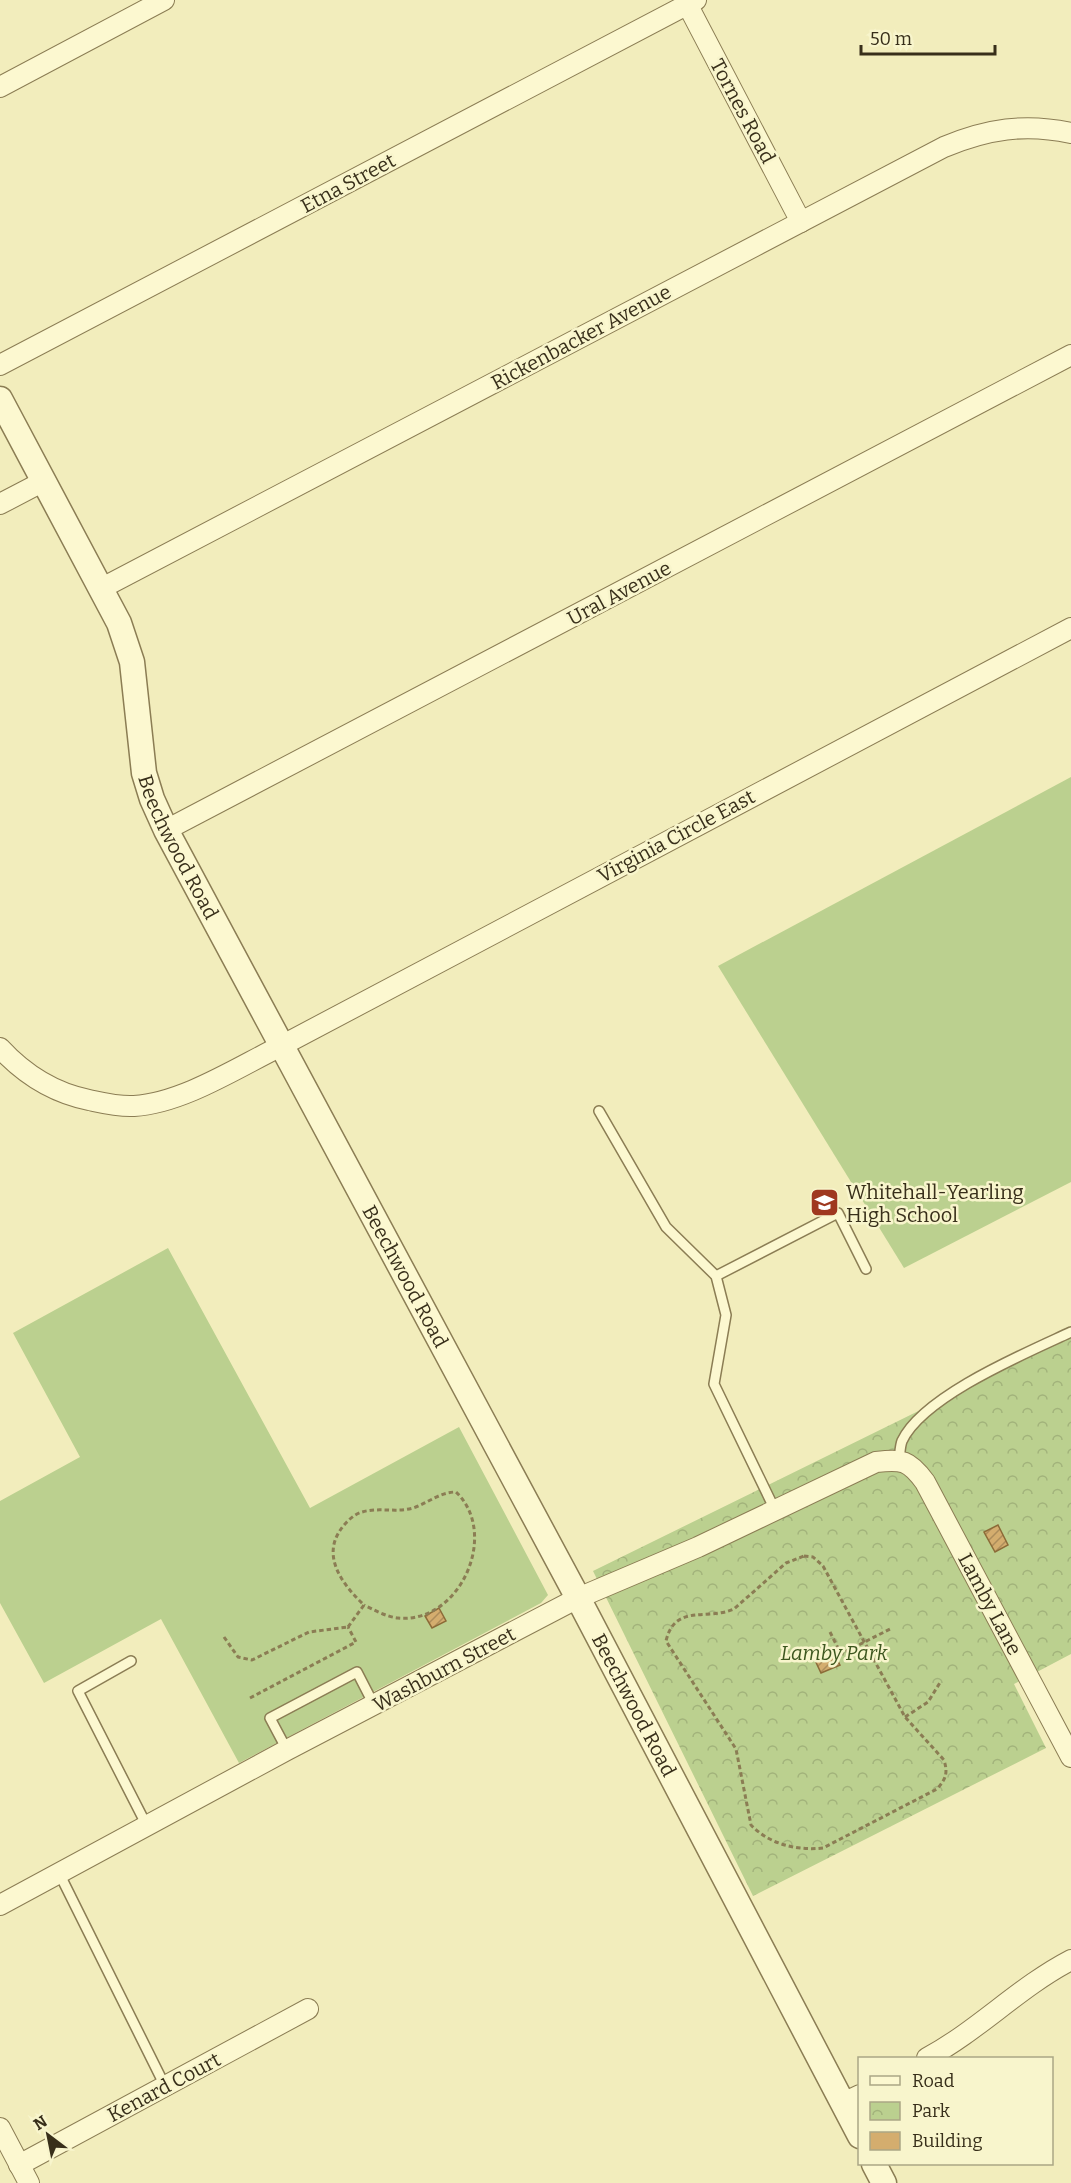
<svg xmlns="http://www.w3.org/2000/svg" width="1071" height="2183" viewBox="0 0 1071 2183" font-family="Bitter,serif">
  <defs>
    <pattern id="park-crowns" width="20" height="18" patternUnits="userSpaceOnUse" patternTransform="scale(1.5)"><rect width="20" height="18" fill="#bbd08f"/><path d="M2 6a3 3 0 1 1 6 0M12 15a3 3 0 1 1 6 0" fill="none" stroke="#a2b37b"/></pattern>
    <pattern id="building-hatch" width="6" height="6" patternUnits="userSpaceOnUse" patternTransform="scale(1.5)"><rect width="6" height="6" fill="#d4ad6e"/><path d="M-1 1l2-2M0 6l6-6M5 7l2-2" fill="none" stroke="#ad8d5a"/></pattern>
  </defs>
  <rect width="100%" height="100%" fill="#f2edbc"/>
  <g fill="#bbd08f">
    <polygon points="1071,777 1071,1182 904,1268 718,966"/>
    <polygon points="168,1248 310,1508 459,1427 548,1595 541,1603 239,1763 161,1619 44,1683 0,1603 0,1501 80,1457 13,1333"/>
  </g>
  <polygon fill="url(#park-crowns)" points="1071,1336 1071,1654 1014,1684 1046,1748 753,1896 593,1571"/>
  <g fill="url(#building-hatch)" stroke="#8c6b38" stroke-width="1.5">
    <polygon points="998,1525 1008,1545 995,1552 984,1532"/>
    <polygon points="439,1608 446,1621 432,1628 425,1616"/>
    <polygon points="832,1649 840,1665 821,1673 814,1658"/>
  </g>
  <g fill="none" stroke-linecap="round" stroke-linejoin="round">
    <defs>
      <g id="service">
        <polyline points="599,1111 666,1227 716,1276 726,1315 714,1384 775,1510"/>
        <polyline points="716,1276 838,1213 866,1269"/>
        <path d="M899,1459C900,1454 900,1446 902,1441C923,1396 1026,1353 1071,1332"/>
        <polyline points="131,1661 78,1691 147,1826"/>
        <polyline points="287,1750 270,1718 357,1672 374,1705"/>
        <polyline points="59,1873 165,2086"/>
      </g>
      <g id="minor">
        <polyline points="685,0 801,222"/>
        <polyline points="0,87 164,0"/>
        <polyline points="0,365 696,0"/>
        <polyline points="0,504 44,481"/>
        <path d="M102,588L944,147C987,129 1025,123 1071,133"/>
        <polyline points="166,830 1071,355"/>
        <path d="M0,1048C24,1074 54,1093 89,1100C103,1103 119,1107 134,1106C183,1103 238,1067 281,1046L1071,628"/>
        <path d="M0,1905L287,1750L578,1598L698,1547L876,1462C902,1459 909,1460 925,1482L1071,1757"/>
        <path d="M927,2058C979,2030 1019,1987 1071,1960"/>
        <polyline points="843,2103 860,2095"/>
        <polyline points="0,2128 29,2183"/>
        <polyline points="19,2165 308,2009"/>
      </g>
      <g id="tertiary">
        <path id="s1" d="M0,399L119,623L132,662L144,773L152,799L166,830L578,1598L860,2136"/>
        <polyline points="874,2164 884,2183"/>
      </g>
    </defs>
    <use href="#service" stroke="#8b7d54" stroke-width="12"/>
    <use href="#minor" stroke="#8b7d54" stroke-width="22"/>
    <use href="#tertiary" stroke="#8b7d54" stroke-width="27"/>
    <g stroke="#8b7d54" stroke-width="3" stroke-dasharray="4.5 3" stroke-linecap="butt">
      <path d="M804,1556L813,1557L823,1566L905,1717L944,1760C948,1773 946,1779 937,1789L823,1848C797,1851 769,1844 751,1825L736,1749L666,1641C675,1603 707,1621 734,1609L786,1563Z"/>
      <path d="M348,1627L364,1605C343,1585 321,1557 341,1529C346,1522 354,1514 362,1512C379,1507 396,1513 413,1508C428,1503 440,1492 456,1492C500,1534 460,1624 398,1618C387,1617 374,1610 364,1605"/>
      <polyline points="830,1632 841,1654 892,1628"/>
      <polyline points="224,1637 238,1657 252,1660 309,1632 348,1627"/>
      <polyline points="250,1698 356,1642 348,1627"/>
      <polyline points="905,1717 928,1702 941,1681"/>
    </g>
    <use href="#service" stroke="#fcf8d0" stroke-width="9"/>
    <use href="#minor" stroke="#fcf8d0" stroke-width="20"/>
    <use href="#tertiary" stroke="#fcf8d0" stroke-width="24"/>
  </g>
  <defs>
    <symbol id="school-square" viewBox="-11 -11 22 22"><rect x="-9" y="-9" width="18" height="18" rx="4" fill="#9f381f" stroke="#f8f5cc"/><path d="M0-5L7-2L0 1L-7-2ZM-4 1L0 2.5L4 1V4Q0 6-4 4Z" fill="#fff"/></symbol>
  </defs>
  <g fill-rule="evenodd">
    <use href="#school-square" x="808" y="1186" width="33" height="33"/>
  </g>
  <g text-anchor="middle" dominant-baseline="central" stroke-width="5" stroke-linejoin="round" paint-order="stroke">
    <g font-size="20" fill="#382f1a" stroke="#f8f5cc">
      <text transform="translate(743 111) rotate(62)">Tornes Road</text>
      <text transform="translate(348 183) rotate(-28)">Etna Street</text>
      <text transform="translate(581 337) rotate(-28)">Rickenbacker Avenue</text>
      <text transform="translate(619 593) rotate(-28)">Ural Avenue</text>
      <text transform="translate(676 836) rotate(-28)">Virginia Circle East</text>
      <text stroke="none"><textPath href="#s1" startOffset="488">Beechwood Road</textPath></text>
      <text stroke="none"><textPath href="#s1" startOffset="974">Beechwood Road</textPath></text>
      <text transform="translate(990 1604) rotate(62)">Lamby Lane</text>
      <text transform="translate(444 1669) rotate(-28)">Washburn Street</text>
      <text stroke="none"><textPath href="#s1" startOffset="1460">Beechwood Road</textPath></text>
      <text transform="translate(164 2087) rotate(-28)">Kenard Court</text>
    </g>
    <g font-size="20" fill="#382f1a" stroke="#f8f5cc" text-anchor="start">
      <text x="846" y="1192">Whitehall-Yearling<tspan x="846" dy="23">High School</tspan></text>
    </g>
    <g font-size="20" font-style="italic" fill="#3d571f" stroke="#f8f5cc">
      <text x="834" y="1653">Lamby Park</text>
    </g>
  </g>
  <rect x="858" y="2057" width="195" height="108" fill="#f8f5cc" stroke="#aba685" stroke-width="1.5"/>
  <rect x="870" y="2076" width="30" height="9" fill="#fcf8d0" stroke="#aba685" stroke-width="1.5"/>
  <text x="912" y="2087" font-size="18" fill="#382f1a">Road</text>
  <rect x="870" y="2102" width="30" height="18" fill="url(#park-crowns)" stroke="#aba685" stroke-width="1.5"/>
  <text x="912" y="2117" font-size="18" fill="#382f1a">Park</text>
  <rect x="870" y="2132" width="30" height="18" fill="#d4ad6e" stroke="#aba685" stroke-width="1.5"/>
  <text x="912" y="2147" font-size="18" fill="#382f1a">Building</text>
  <g transform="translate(48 2135) rotate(328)" stroke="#f8f5cc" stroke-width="4.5" paint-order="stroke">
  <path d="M0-4.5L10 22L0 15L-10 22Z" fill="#382f1a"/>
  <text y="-9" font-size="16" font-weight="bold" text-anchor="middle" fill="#382f1a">N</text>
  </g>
  <path d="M861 45v9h134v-9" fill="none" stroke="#382f1a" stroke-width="3"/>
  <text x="870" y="45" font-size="18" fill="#382f1a" stroke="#f8f5cc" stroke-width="4.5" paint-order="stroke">50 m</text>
</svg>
